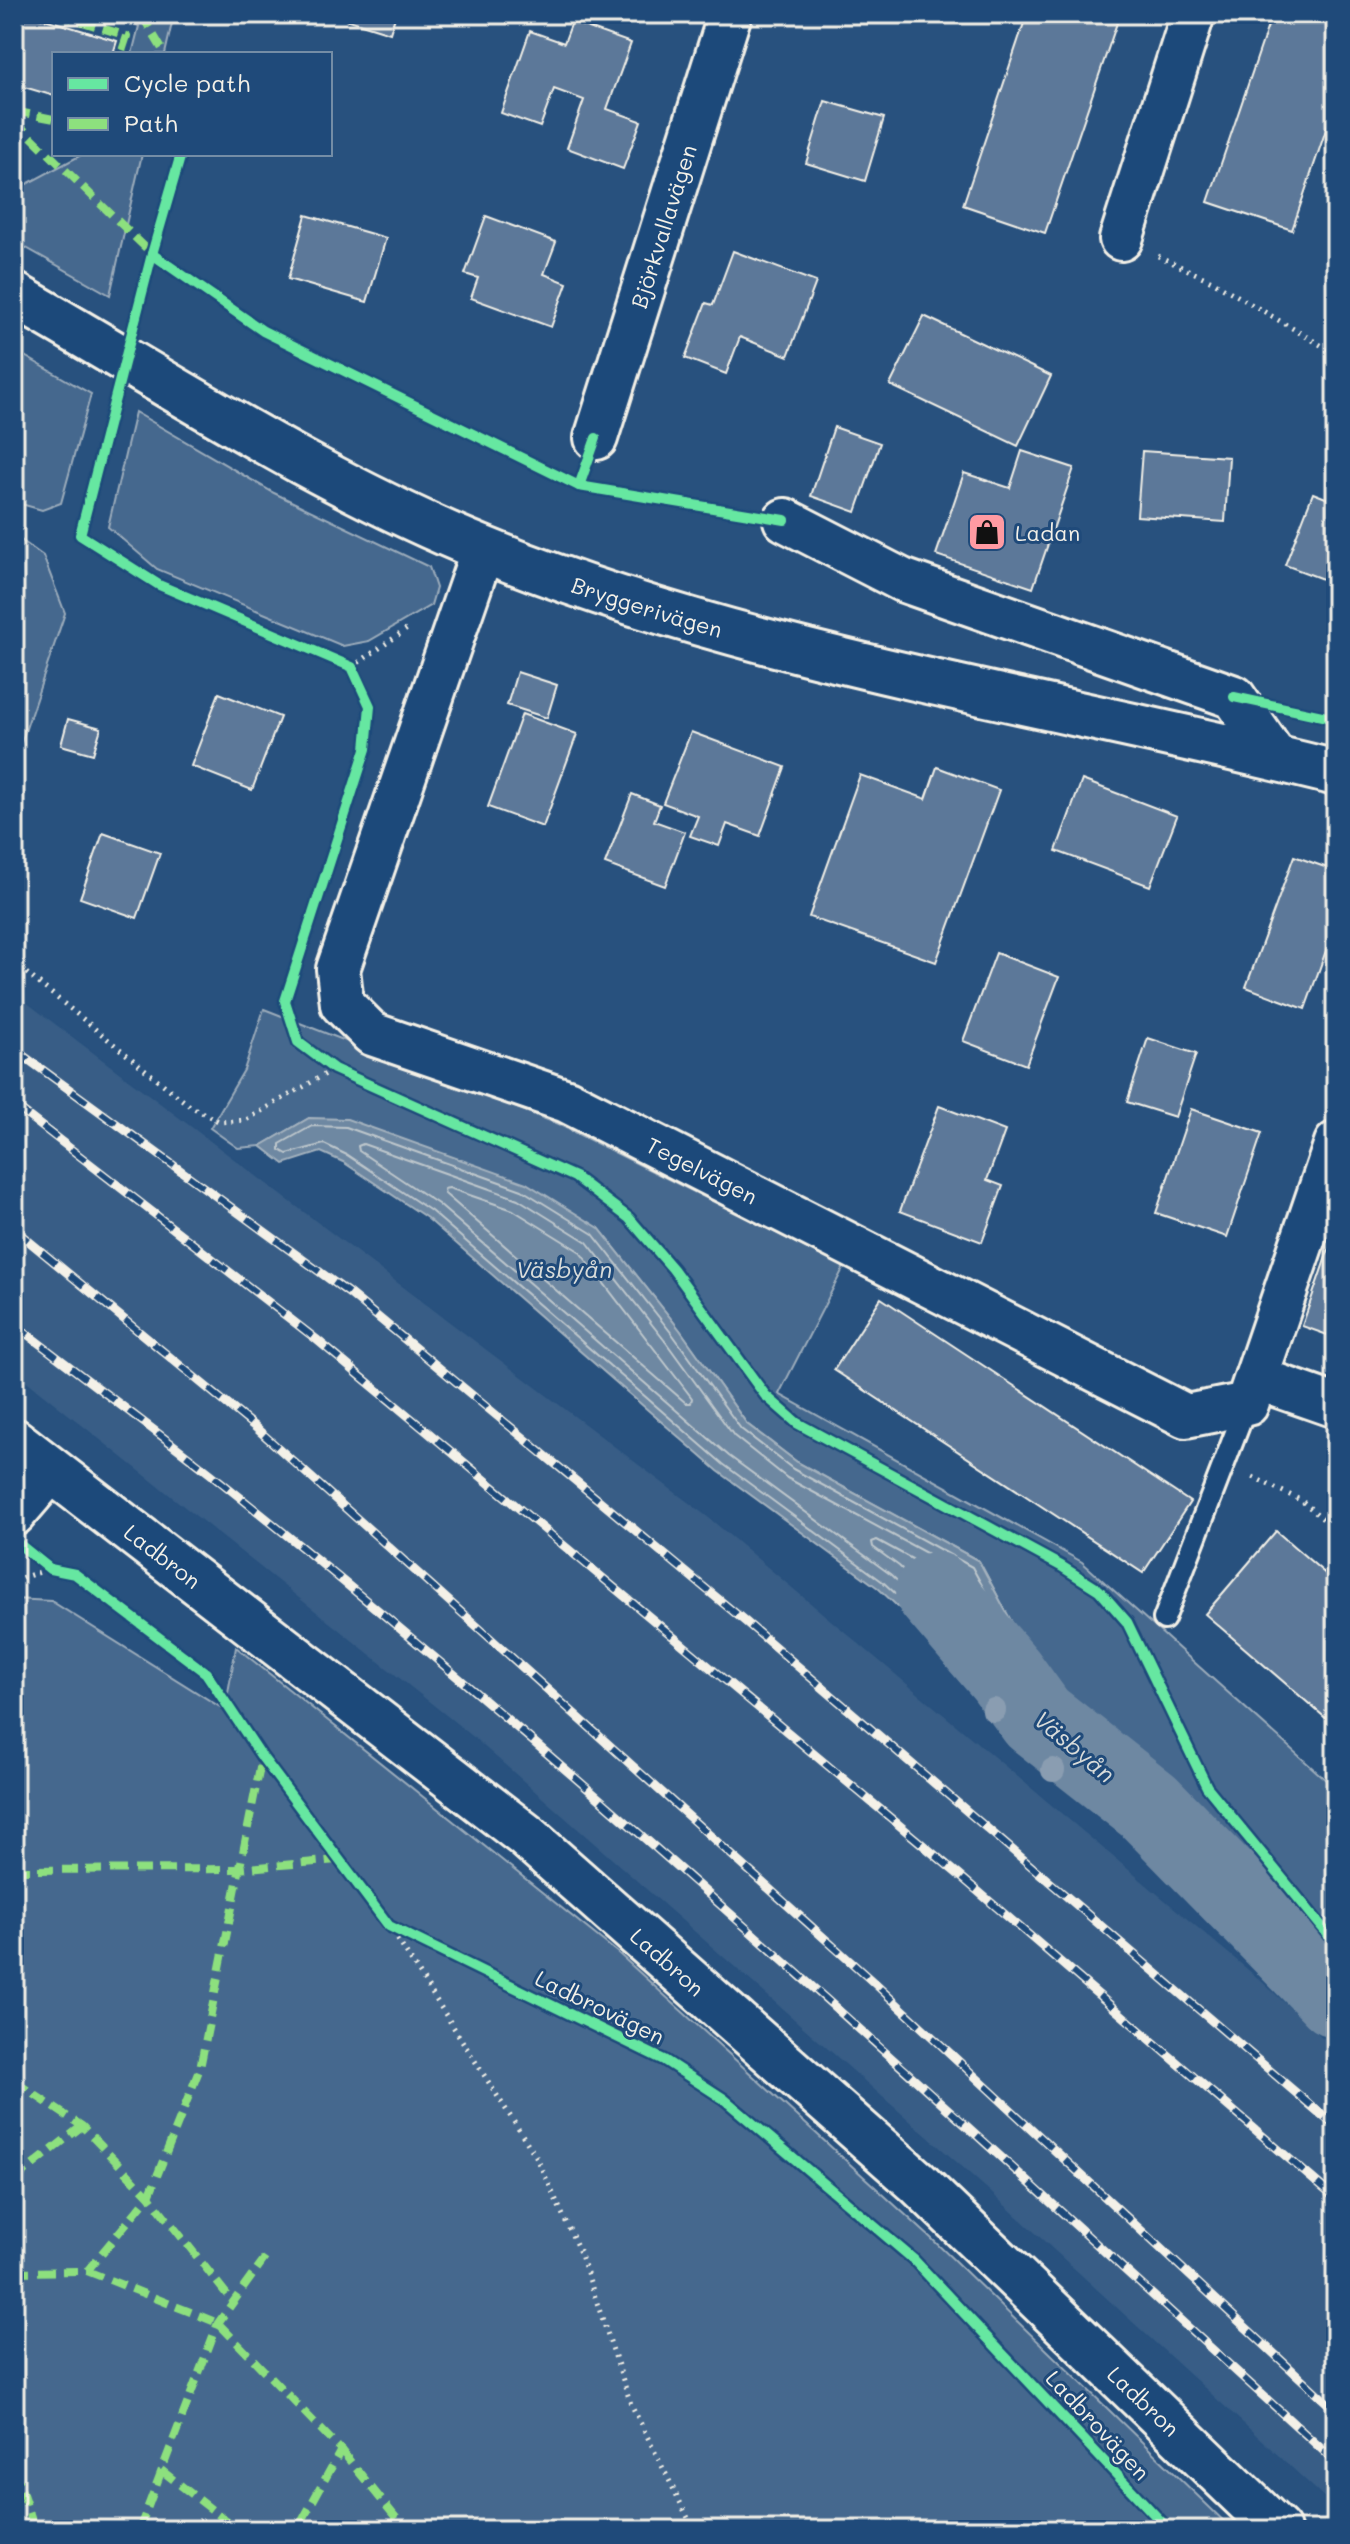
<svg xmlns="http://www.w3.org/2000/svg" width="1350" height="2544" viewBox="0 0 1350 2544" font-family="Mali,sans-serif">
  <rect width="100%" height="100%" fill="#28517e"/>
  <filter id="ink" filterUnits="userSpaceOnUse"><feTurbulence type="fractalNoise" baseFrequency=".0125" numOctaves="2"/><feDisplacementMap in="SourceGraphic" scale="16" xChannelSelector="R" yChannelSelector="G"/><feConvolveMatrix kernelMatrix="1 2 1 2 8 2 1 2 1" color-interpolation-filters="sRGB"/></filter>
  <g filter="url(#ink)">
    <polygon fill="#375d86" points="14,993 709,1518 1259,1979 1336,2050 1336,2508 985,2187 471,1735 14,1371"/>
    <g fill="#45688e" stroke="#9cacbb" stroke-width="2">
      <polygon points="108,14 174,14 165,54 132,54 139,26"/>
      <polygon points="83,154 142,154 110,295 14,241 14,178 27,184"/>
      <polygon points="14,350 91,394 61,503 42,510 14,502"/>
      <polygon points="135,412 274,493 429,567 436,588 431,605 369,641 343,646 157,569 108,527"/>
      <polygon points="14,535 43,556 65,613 14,764"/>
      <polygon points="264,1009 558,1124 844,1267 779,1394 1082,1562 1336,1789 1336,1971 1161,1789 1048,1705 1027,1664 1025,1647 979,1561 797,1462 747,1424 680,1330 599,1228 309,1118 261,1146 238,1148 210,1128 244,1070"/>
      <polygon points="14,1599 51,1601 225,1710 236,1647 618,1953 931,2238 1233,2530 14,2530"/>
    </g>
    <polygon fill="#6e88a2" stroke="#a4b2be" stroke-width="2" points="309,1118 347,1119 526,1183 599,1228 680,1330 747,1424 797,1462 979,1561 1025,1647 1027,1664 983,1687 878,1588 718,1471 427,1218 343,1162 321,1152 284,1164 261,1146"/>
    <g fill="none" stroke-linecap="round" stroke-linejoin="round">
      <g stroke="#bec7cc" stroke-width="2">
        <polygon points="312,1126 346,1127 522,1190 593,1234 673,1335 741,1429 793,1469 972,1567 1017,1649 1017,1660 983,1675 883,1582 723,1464 431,1211 347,1155 324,1144 287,1154 280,1150 280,1144"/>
        <polygon points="363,1144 518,1199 587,1242 665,1341 734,1436 787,1478 965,1574 1006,1655 984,1663 890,1574 729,1456 438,1204 359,1151 358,1146"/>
        <polygon points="449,1188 513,1210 579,1251 692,1398 691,1403 686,1403 445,1194 444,1189"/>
        <polygon points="877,1540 956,1583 985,1642 979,1642 899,1566 873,1547 872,1542"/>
      </g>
      <polyline stroke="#6e88a2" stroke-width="80" points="935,1592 1006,1675 1037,1718 1149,1806 1336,1997"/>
    </g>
    <g fill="#5b7899" stroke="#f4f1e8" stroke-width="2">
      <polygon points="14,14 28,14 117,41 113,54 54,54 54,96 14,84"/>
      <polygon points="340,14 396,14 390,33 339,17"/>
      <polygon points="1027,14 1120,14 1045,233 963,205"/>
      <polygon points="1272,14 1336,14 1336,100 1292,230 1208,202"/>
      <polygon points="572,22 631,43 607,109 641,121 623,169 567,148 584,100 554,89 540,127 501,113 530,31 564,43"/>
      <polygon points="825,101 884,118 865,181 806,163"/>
      <polygon points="306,215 386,238 367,302 288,279"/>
      <polygon points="486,216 556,242 544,274 567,283 551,327 471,298 478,278 465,274"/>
      <polygon points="733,251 816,282 788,356 740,337 726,374 685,358 706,303 713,305"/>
      <polygon points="924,316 1051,376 1018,446 890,385"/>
      <polygon points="834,427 880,443 856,512 811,496"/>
      <polygon points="1022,451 1074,468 1033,588 936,555 964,473 1010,488"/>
      <polygon points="1142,451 1229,457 1225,522 1137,516"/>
      <polygon points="1313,493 1336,502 1336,584 1285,565"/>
      <polygon points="517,672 557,685 547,718 507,705"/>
      <polygon points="219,693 280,717 252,790 191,766"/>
      <polygon points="522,714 577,734 543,827 488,807"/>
      <polygon points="68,719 101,728 93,754 61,745"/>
      <polygon points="691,732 785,767 760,836 727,824 719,846 690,836 698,816 663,803"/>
      <polygon points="937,767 999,790 936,962 809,917 860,775 926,799"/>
      <polygon points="1082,780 1177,816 1150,886 1056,851"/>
      <polygon points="632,794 660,805 654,821 685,832 665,886 605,864"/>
      <polygon points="103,833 160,853 137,918 80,898"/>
      <polygon points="1294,856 1336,871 1336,923 1305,1009 1246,987"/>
      <polygon points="996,953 1059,977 1026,1065 963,1041"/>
      <polygon points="1148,1038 1196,1054 1175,1117 1127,1102"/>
      <polygon points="939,1106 1005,1131 987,1180 1003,1186 982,1242 900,1211"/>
      <polygon points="1191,1109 1262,1133 1227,1237 1156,1213"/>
      <polygon points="1336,1228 1336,1338 1302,1326"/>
      <polygon points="881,1298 1190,1502 1143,1573 834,1370"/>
      <polygon points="1276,1531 1336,1583 1336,1727 1205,1614"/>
    </g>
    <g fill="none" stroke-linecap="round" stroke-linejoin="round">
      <defs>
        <polyline id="service" points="1164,1619 1247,1404"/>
        <g id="minor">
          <polyline points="1121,239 1193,14"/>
          <path id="s1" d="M596,438L730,14"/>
          <polyline points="785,520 902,580 1234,697 1276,758"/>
          <path id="s2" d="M483,549L338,969L342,1004L372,1034L567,1101L1186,1416L1247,1404L1336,1143"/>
          <polyline points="1256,1378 1336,1406"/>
          <polyline points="14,1514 51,1471"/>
        </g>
        <g id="tertiary">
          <path id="s3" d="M14,295C168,383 318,482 483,549C752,659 1055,702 1336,773"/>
          <path id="s4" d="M14,1441L525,1835L916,2181L1278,2530"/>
        </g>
      </defs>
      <use href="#service" stroke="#f4f1e8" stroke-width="26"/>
      <use href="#minor" stroke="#f4f1e8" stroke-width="48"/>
      <use href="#tertiary" stroke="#f4f1e8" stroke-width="50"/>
      <g stroke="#f4f1e8" stroke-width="5" stroke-dasharray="2 6" stroke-linecap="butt">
        <polyline points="1158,256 1212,281 1336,354"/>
        <polyline points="352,667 410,627"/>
        <polyline points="14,963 190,1106 220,1122 246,1120 334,1069"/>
        <polyline points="1253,1477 1302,1501 1336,1530"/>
        <polyline points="14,1580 50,1569"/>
        <polyline points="389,1926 537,2158 581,2255 631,2404 694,2530"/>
      </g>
      <use href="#service" stroke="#1f4a7a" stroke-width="20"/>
      <use href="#minor" stroke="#1f4a7a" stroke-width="42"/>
      <use href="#tertiary" stroke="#1f4a7a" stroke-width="44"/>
      <defs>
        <g id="rail">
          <polyline points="14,1049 350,1294 746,1622 1336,2127"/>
          <polyline points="14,1105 316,1339 959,1875 1336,2199"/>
          <polyline points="14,1229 255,1427 872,1981 1336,2411"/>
          <path d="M14,1324C81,1376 150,1426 216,1478C604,1788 968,2128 1336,2462"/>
        </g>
      </defs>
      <use href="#rail" stroke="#f4f1e8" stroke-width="9"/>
      <use href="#rail" stroke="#1f4a7a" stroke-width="6" stroke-dasharray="18" stroke-linecap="butt"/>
      <g stroke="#8de07e" stroke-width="8" stroke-dasharray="16 8" stroke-linecap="butt">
        <polyline points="57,14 127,36 121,54"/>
        <polyline points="141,14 165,54"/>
        <polyline points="14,111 54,119"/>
        <polyline points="14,120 152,254"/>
        <polyline points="14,1870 238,1869 337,1860"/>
        <polyline points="14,2081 82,2126 149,2196 232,2301"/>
        <polyline points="14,2180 82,2126"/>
        <polyline points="87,2271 218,2323 341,2450 297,2530"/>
        <polyline points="14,2272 87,2271 149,2196 200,2068 262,1757"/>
        <polyline points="341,2450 406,2530"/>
        <polyline points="14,2467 35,2530"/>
        <polyline points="161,2470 238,2530"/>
        <polyline points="120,2530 141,2527"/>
        <polyline points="139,2530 218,2323 265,2258"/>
      </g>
      <defs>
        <g id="cycleway">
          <polyline points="152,254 181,154"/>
          <polyline points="596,438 579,486 785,520"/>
          <polyline points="579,486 263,331 152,254 80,535 159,585 352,667 370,706 366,749 285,1001 298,1042 334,1069 575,1177 629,1218 673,1269 765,1395 797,1423 1061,1566 1099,1590 1127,1622 1207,1787 1336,1944"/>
          <polyline points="1234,697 1336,719"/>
          <polyline points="14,1540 50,1569 75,1574 206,1673 262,1757 389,1926 664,2060 724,2099 913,2259 1169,2530"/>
        </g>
      </defs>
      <use href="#cycleway" stroke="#1f4a7a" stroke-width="15"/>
      <use href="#cycleway" stroke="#66e7a1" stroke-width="10"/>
    </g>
    <g fill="#8a9db1">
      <circle cx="994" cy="1710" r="12"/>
      <circle cx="1053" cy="1770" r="12"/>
    </g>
  </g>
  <defs>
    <symbol id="shop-square" viewBox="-11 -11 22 22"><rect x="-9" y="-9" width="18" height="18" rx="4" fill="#ff9aa2" stroke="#1f4a7a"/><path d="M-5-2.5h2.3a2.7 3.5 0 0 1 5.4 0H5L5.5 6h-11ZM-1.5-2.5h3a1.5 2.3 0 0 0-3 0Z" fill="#111"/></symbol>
  </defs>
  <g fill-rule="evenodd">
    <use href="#shop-square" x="965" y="510" width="44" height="44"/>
  </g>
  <g text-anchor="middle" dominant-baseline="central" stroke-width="6" stroke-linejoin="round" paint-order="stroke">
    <g font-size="22" fill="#f4f1e8" stroke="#1f4a7a">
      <text stroke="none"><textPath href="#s1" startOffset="222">Björkvallavägen</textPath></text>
      <text stroke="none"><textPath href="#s3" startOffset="708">Bryggerivägen</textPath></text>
      <text stroke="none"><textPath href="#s2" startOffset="880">Tegelvägen</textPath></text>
      <text stroke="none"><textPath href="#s4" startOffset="188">Ladbron</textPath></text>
      <text stroke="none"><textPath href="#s4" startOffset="836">Ladbron</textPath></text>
      <text transform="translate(600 2007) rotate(26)">Ladbrovägen</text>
      <text stroke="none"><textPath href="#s4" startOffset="1484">Ladbron</textPath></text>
      <text transform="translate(1098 2425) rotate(47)">Ladbrovägen</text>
    </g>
    <g font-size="22" fill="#f4f1e8" stroke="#1f4a7a" text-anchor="start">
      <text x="1015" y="532">Ladan</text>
    </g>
    <g font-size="24" font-style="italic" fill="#d9dcda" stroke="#1f4a7a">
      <text x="564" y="1268">Väsbyån</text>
      <text transform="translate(1075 1746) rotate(40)">Väsbyån</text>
    </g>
  </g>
  <rect width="1350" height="2544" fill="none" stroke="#1f4a7a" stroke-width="48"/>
  <rect x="24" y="24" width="1302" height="2496" fill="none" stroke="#f4f1e8" stroke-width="3" filter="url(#ink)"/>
  <rect x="52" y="52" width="280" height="104" fill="#1f4a7a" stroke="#748da6" stroke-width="2"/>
  <rect x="68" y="78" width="40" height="12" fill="#66e7a1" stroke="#748da6" stroke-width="2"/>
  <text x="124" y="92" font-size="24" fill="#f4f1e8">Cycle path</text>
  <rect x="68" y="118" width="40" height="12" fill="#8de07e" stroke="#748da6" stroke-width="2"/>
  <text x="124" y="132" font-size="24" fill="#f4f1e8">Path</text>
</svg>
